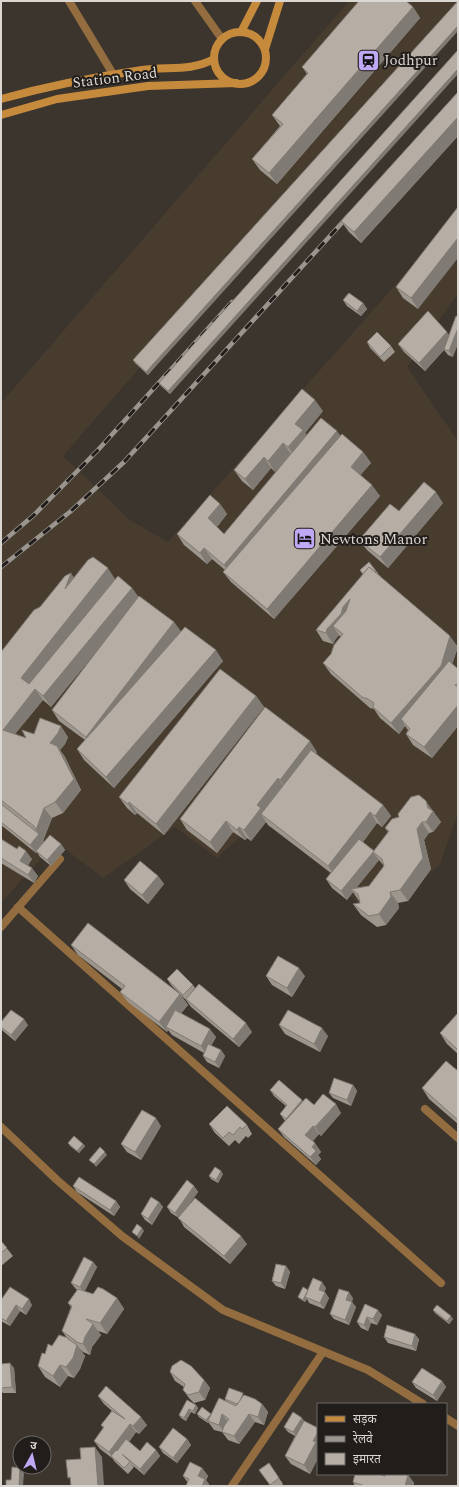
<svg xmlns="http://www.w3.org/2000/svg" width="459" height="1487" viewBox="0 0 459 1487" font-family="Spectral,'Noto Sans Devanagari',serif">
  <rect width="100%" height="100%" fill="#3c352d"/>
  <polygon fill="#483c2f" points="349,1 458,1 63,456 130,520 168,542 458,214 458,293 407,367 458,441 458,813 440,864 377,923 324,869 261,818 217,858 175,827 103,878 56,842 1,903 1,403"/>
  <g fill="none" stroke-linecap="round" stroke-linejoin="round">
    <g stroke="#936d40" stroke-width="8">
      <polyline points="69,1 113,74"/>
      <polyline points="195,1 222,39"/>
      <polyline points="18,907 441,1283"/>
      <polyline points="1,927 60,859"/>
      <polyline points="425,1109 458,1138"/>
      <polyline points="1,1127 57,1180 122,1236 223,1310 368,1370 423,1404"/>
      <polyline points="446,1418 458,1426"/>
      <polyline points="232,1486 323,1352"/>
    </g>
    <g stroke="#c68a3d" stroke-width="8">
      <polyline points="241,32 257,1"/>
      <circle cx="240" cy="58" r="26"/>
      <polyline points="265,49 280,1"/>
      <path d="M1,99C48,86 94,77 142,70C167,66 190,72 214,59"/>
      <polyline points="1,115 57,99 148,86 236,83"/>
    </g>
    <defs>
      <g id="rail">
        <polyline points="1,543 34,515 98,450 232,302"/>
        <polyline points="1,567 71,511 124,462 350,214"/>
      </g>
    </defs>
    <use href="#rail" stroke="#9b958f" stroke-width="4.5"/>
    <use href="#rail" stroke="#211d1a" stroke-width="3" stroke-dasharray="9" stroke-linecap="butt"/>
  </g>
  <g fill="#9d968d" fill-rule="evenodd">
    <polygon points="458,1 148,375 135,363 133,360"/>
    <polygon points="413,7 420,18 277,184 260,170 252,159 280,126 272,115 307,74 302,67"/>
    <polygon points="458,50 170,394 161,386 159,383"/>
    <polygon points="458,92 458,136 361,243 349,232 341,221"/>
    <polygon points="458,207 418,309 403,298 396,287"/>
    <polygon points="343,300 363,303 367,309 361,316 347,306"/>
    <polygon points="428,311 453,357 448,355 444,350 425,371 404,352 398,344"/>
    <polygon points="367,342 391,346 395,352 384,362 370,348"/>
    <polygon points="323,411 305,433 307,435 340,436 363,452 371,463 360,475 380,496 274,619 231,582 223,572 225,570 212,559 207,564 184,545 177,534 220,504 227,514 217,527 224,534 291,454 275,472 271,468 253,490 242,481 234,470"/>
    <polygon points="443,503 388,568 367,550 359,540"/>
    <polygon points="360,570 376,571 378,573 378,574 458,647 452,664 458,669 458,726 432,758 413,745 406,734 408,730 405,726 399,734 380,718 374,709 370,708 331,674 323,663 331,654 341,637 339,635 335,640 333,644 323,641 316,630 363,575"/>
    <polygon points="74,578 115,579 132,588 138,597 174,622 181,632 223,661 114,788 84,760 77,749 85,740 59,721 52,710 103,643 51,707 43,700 15,734 26,738 34,734 68,737 65,744 60,750 65,757 81,790 63,813 52,818 43,841 39,835 44,842 61,844 65,850 51,866 40,857 37,852 36,853 1,825 1,652 40,607"/>
    <polygon points="256,696 264,707 164,835 137,813 135,815 127,808 119,797"/>
    <path d="M317,752L316,754L383,805L391,816L382,827L377,823L363,842L374,851L388,832L385,828L434,811V813L441,822L433,832L429,833L424,840L431,869L408,901L398,903L399,908L386,925L377,927L361,915L353,904L360,903L359,901L353,892L347,900L332,888L326,879L331,873L268,825L266,822L251,841L247,838L245,840L233,832L217,853L187,830L180,819ZM379,860L384,866L369,886L356,888Z"/>
    <polygon points="1,839 32,859 28,865 38,876 34,883 1,863"/>
    <polygon points="158,876 164,884 148,904 130,889 124,880"/>
    <polygon points="71,945 180,994 171,985 167,979 193,985 195,988 252,1032 239,1047 191,1007 186,1000 180,994 188,1005 181,1013 216,1037 211,1046 221,1050 225,1056 219,1068 207,1062 203,1056 204,1053 172,1035 168,1030 167,1032 128,1002 120,992 122,989 78,955"/>
    <polygon points="266,976 305,976 292,997 272,985"/>
    <polygon points="458,1013 458,1054 447,1044 440,1033"/>
    <polygon points="1,1022 28,1025 15,1041 3,1031 1,1029"/>
    <polygon points="279,1025 328,1036 320,1052 285,1034"/>
    <polygon points="458,1071 458,1124 429,1099 422,1088"/>
    <polygon points="353,1085 357,1091 351,1106 333,1098 329,1093"/>
    <polygon points="270,1090 314,1105 341,1113 321,1136 319,1134 313,1141 321,1152 318,1155 321,1159 316,1165 284,1137 278,1129 285,1121 280,1114 286,1106 274,1096"/>
    <polygon points="209,1124 247,1125 252,1134 248,1138 246,1136 239,1144 235,1140 229,1146 215,1133"/>
    <polygon points="161,1126 141,1160 127,1152 121,1144"/>
    <polygon points="68,1143 83,1144 85,1146 79,1153 70,1146"/>
    <polygon points="223,1174 218,1183 211,1179 209,1176"/>
    <polygon points="73,1186 116,1201 120,1207 114,1216 77,1192"/>
    <polygon points="194,1186 198,1192 182,1214 247,1244 230,1264 184,1227 179,1218 171,1213 167,1207"/>
    <polygon points="159,1202 163,1207 152,1225 145,1220 141,1214"/>
    <polygon points="1,1241 13,1256 1,1266"/>
    <polygon points="93,1262 97,1267 84,1292 93,1294 117,1298 124,1309 107,1334 98,1331 101,1335 92,1347 90,1355 83,1352 79,1348 85,1356 80,1369 74,1378 68,1376 60,1387 45,1377 38,1366 45,1354 52,1346 67,1338 62,1331 71,1307 68,1303 77,1290 75,1288 71,1283"/>
    <polygon points="286,1266 290,1272 285,1289 276,1286 272,1281"/>
    <polygon points="326,1288 324,1292 329,1298 324,1309 309,1303 307,1299 305,1302 300,1299 298,1297 308,1290"/>
    <polygon points="353,1298 352,1302 356,1307 349,1325 334,1319 330,1314"/>
    <polygon points="1,1300 32,1305 26,1315 20,1311 10,1326 1,1321"/>
    <polygon points="365,1304 382,1315 377,1325 371,1323 368,1331 361,1328 357,1322"/>
    <polygon points="433,1310 453,1319 449,1324 435,1313"/>
    <polygon points="384,1337 419,1339 416,1351 388,1343"/>
    <polygon points="1,1364 14,1368 16,1393 3,1393 1,1391"/>
    <polygon points="170,1372 204,1380 210,1388 205,1400 194,1403 189,1398 183,1390 184,1387 175,1381"/>
    <polygon points="442,1381 446,1387 437,1401 416,1388 412,1382"/>
    <polygon points="244,1395 262,1404 268,1412 264,1425 255,1422 239,1444 228,1440 222,1432 214,1430 209,1423 208,1423 199,1417 197,1414 211,1414 226,1401 225,1399"/>
    <polygon points="98,1396 147,1425 139,1434 136,1432 129,1442 140,1451 156,1450 160,1456 144,1475 131,1464 134,1467 128,1474 115,1462 112,1458 100,1449 94,1441 103,1428 101,1425 112,1411 104,1404"/>
    <polygon points="196,1405 198,1408 195,1414 191,1412 186,1421 181,1418 179,1415"/>
    <polygon points="304,1421 318,1428 318,1458 310,1474 291,1464 285,1456 295,1436 288,1432 284,1427"/>
    <polygon points="187,1439 191,1445 177,1463 163,1453 159,1447"/>
    <polygon points="269,1463 283,1484 281,1486 271,1486 259,1470"/>
    <polygon points="202,1468 208,1476 206,1480 210,1486 186,1486 188,1483 183,1476"/>
    <polygon points="408,1475 414,1483 413,1486 355,1486 353,1482 385,1476"/>
  </g>
  <g fill="#7f7a73">
    <polygon points="413,7 420,18 277,184 269,173"/>
    <polygon points="458,26 458,31 148,375 146,372"/>
    <polygon points="458,69 458,74 170,394 168,391"/>
    <polygon points="458,117 458,136 361,243 354,232"/>
    <polygon points="458,238 458,258 418,309 411,298"/>
    <polygon points="363,303 367,309 361,316 357,311"/>
    <polygon points="458,328 458,344 453,357 449,351"/>
    <polygon points="447,332 453,340 425,371 419,363"/>
    <polygon points="315,400 323,411 305,433 310,441 296,458 288,447 295,424"/>
    <polygon points="337,431 345,442 232,576 224,565"/>
    <polygon points="283,443 291,454 275,472 268,461"/>
    <polygon points="363,452 371,463 358,478 351,467"/>
    <polygon points="264,457 271,468 253,490 245,479"/>
    <polygon points="372,485 380,496 274,619 267,609"/>
    <polygon points="436,492 443,503 388,568 380,557"/>
    <polygon points="220,504 227,514 215,529 208,518"/>
    <polygon points="204,548 212,559 207,564 200,553"/>
    <polygon points="108,568 115,579 28,689 21,678"/>
    <polygon points="71,573 78,584 65,589"/>
    <polygon points="132,588 140,599 51,707 43,696"/>
    <polygon points="350,599 357,610 333,626 339,635 335,640 333,644 326,633 327,629 343,607"/>
    <polygon points="174,622 182,633 94,747 86,737"/>
    <polygon points="450,636 458,647 448,677 401,719 405,726 399,734 391,723"/>
    <polygon points="216,650 223,661 114,788 106,777"/>
    <polygon points="35,689 43,700 10,740 3,730"/>
    <polygon points="256,696 264,707 164,835 156,824"/>
    <polygon points="458,705 458,726 432,758 424,747"/>
    <polygon points="61,726 68,737 65,744 60,750 65,757 81,790 63,813 55,802 50,743"/>
    <polygon points="310,741 317,752 287,791 280,780"/>
    <polygon points="278,778 285,789 261,814 266,822 251,841 244,830 257,805"/>
    <polygon points="426,801 441,822 433,832 426,822 428,808"/>
    <polygon points="129,802 137,813 135,815 128,804"/>
    <polygon points="383,805 391,816 382,827 375,816"/>
    <polygon points="44,808 52,818 43,841 36,830"/>
    <polygon points="370,812 377,823 336,877 328,866"/>
    <polygon points="226,821 233,832 217,853 210,842"/>
    <polygon points="422,822 429,833 424,840 431,869 408,901 400,890 417,829"/>
    <polygon points="239,827 247,838 245,840 237,830"/>
    <polygon points="39,834 45,843 36,851 37,852 36,853 30,845"/>
    <polygon points="61,844 65,850 51,866 47,860"/>
    <polygon points="26,851 32,859 26,869 20,861"/>
    <polygon points="373,852 379,860 354,891 351,889 353,892 347,900 341,891"/>
    <polygon points="32,868 38,876 34,883 28,875"/>
    <polygon points="158,876 164,884 148,904 142,895"/>
    <polygon points="390,892 398,903 399,908 386,925 379,914"/>
    <polygon points="299,968 305,976 292,997 287,988"/>
    <polygon points="180,994 188,1005 169,1029 166,1027 168,1030 167,1032 159,1022"/>
    <polygon points="24,1019 28,1025 15,1041 11,1035"/>
    <polygon points="246,1023 252,1032 239,1047 233,1039"/>
    <polygon points="322,1028 328,1036 320,1052 314,1044"/>
    <polygon points="210,1029 216,1037 206,1055 201,1046"/>
    <polygon points="221,1050 225,1056 219,1068 215,1062"/>
    <polygon points="353,1085 357,1091 351,1106 347,1100"/>
    <polygon points="302,1100 306,1106 286,1119"/>
    <polygon points="336,1104 341,1113 321,1136 315,1127"/>
    <polygon points="156,1118 161,1126 141,1160 135,1152"/>
    <polygon points="313,1126 319,1134 311,1143 305,1135"/>
    <polygon points="315,1143 321,1152 318,1155 321,1159 316,1165 310,1157 312,1147"/>
    <polygon points="83,1144 85,1146 79,1153 77,1151"/>
    <polygon points="105,1152 107,1155 96,1167 94,1164"/>
    <polygon points="221,1171 223,1174 218,1183 216,1180"/>
    <polygon points="194,1186 198,1192 179,1219 175,1213"/>
    <polygon points="116,1201 120,1207 114,1216 110,1210"/>
    <polygon points="159,1202 163,1207 152,1225 148,1219"/>
    <polygon points="142,1228 144,1231 139,1239 137,1236"/>
    <polygon points="241,1236 247,1244 230,1264 224,1256"/>
    <polygon points="93,1262 97,1267 84,1293 80,1287"/>
    <polygon points="286,1266 290,1272 285,1289 281,1283"/>
    <polygon points="322,1282 326,1288 323,1296 319,1290"/>
    <polygon points="308,1290 305,1297 307,1299 305,1302 303,1300"/>
    <polygon points="325,1292 329,1298 324,1309 320,1303"/>
    <polygon points="349,1292 353,1298 350,1305 346,1300"/>
    <polygon points="117,1298 124,1309 107,1334 100,1323"/>
    <polygon points="29,1299 32,1305 26,1315 22,1309"/>
    <polygon points="352,1302 356,1307 349,1325 345,1320"/>
    <polygon points="16,1305 20,1311 10,1326 6,1321"/>
    <polygon points="378,1310 382,1315 377,1325 373,1319"/>
    <polygon points="451,1316 453,1319 449,1324 447,1321"/>
    <polygon points="367,1317 371,1323 368,1331 364,1325"/>
    <polygon points="93,1324 101,1335 92,1347 90,1355 83,1344 85,1337"/>
    <polygon points="415,1334 419,1339 416,1351 412,1346"/>
    <polygon points="68,1338 76,1349 77,1345 85,1356 80,1369 74,1378 66,1367"/>
    <polygon points="10,1363 14,1368 16,1393 12,1387"/>
    <polygon points="60,1365 68,1376 60,1387 53,1376"/>
    <polygon points="204,1380 210,1388 205,1400 199,1392"/>
    <polygon points="442,1381 446,1387 437,1401 433,1395"/>
    <polygon points="262,1404 268,1412 264,1425 258,1417"/>
    <polygon points="196,1405 198,1408 195,1414 193,1411"/>
    <polygon points="189,1409 191,1412 186,1421 184,1418"/>
    <polygon points="211,1414 208,1421 209,1422 208,1423 206,1420"/>
    <polygon points="222,1414 228,1422 225,1433 219,1425"/>
    <polygon points="249,1414 255,1422 239,1444 234,1436"/>
    <polygon points="141,1417 147,1425 139,1434 133,1426"/>
    <polygon points="302,1418 306,1423 297,1438 293,1432"/>
    <polygon points="130,1424 136,1432 115,1460 109,1452"/>
    <polygon points="318,1432 318,1458 310,1474 304,1465 313,1441"/>
    <polygon points="187,1439 191,1445 177,1463 173,1458"/>
    <polygon points="95,1447 102,1457 104,1486 98,1486"/>
    <polygon points="156,1450 160,1456 144,1475 140,1469"/>
    <polygon points="20,1468 24,1473 23,1486 19,1486"/>
    <polygon points="202,1468 208,1476 206,1480 210,1486 202,1486 198,1476"/>
    <polygon points="408,1475 414,1483 413,1486 405,1486"/>
  </g>
  <g fill="#b6aea4" stroke="#7f7a73">
    <polygon points="359,1 406,1 413,7 269,173 252,159 283,124 272,115 308,73 302,67"/>
    <polygon points="458,1 458,26 146,372 133,360"/>
    <polygon points="458,50 458,69 168,391 159,383"/>
    <polygon points="458,92 458,117 354,232 341,221"/>
    <polygon points="458,207 458,238 411,298 396,287"/>
    <polygon points="349,293 363,303 357,311 343,300"/>
    <polygon points="428,311 447,332 419,363 398,344"/>
    <polygon points="456,316 458,317 458,328 449,351 444,349"/>
    <polygon points="377,332 391,346 380,357 367,342"/>
    <polygon points="302,389 315,400 295,424 303,430 288,447 283,443 268,461 264,457 245,479 234,470"/>
    <polygon points="321,418 337,431 224,565 204,548 200,553 177,534 210,495 220,504 208,518 224,534"/>
    <polygon points="342,434 363,452 351,467 372,485 267,609 223,572"/>
    <polygon points="424,482 436,492 380,557 359,540 390,504 399,511"/>
    <polygon points="93,557 108,568 21,678 29,684 118,576 132,588 43,696 35,689 3,730 26,738 22,730 34,734 40,718 61,726 58,733 50,743 57,746 74,779 55,802 44,808 36,830 34,826 1,800 1,652 34,610 40,607 65,576 71,573 65,589 88,560"/>
    <polygon points="369,562 376,571 375,572 369,567 363,574 360,570"/>
    <polygon points="369,567 450,636 441,666 391,723 373,707 374,703 368,699 362,697 323,663 331,654 334,645 343,634 333,626 346,611 350,599 343,607 341,614 327,629 326,633 316,630"/>
    <polygon points="139,596 174,622 86,737 52,710"/>
    <polygon points="185,627 216,650 106,777 77,749"/>
    <polygon points="449,661 458,669 458,683 455,685 458,687 458,705 424,747 406,734 410,729 401,719"/>
    <polygon points="220,669 256,696 156,824 129,802 128,804 119,797"/>
    <polygon points="265,707 310,741 280,780 278,778 257,805 261,808 244,830 239,827 237,830 226,821 210,842 180,819"/>
    <polygon points="311,750 383,805 375,816 370,812 328,866 261,814"/>
    <polygon points="419,795 426,801 428,808 433,811 426,822 422,822 417,829 423,858 400,890 390,892 391,897 379,914 369,916 353,904 360,903 358,894 351,889 369,886 384,866 382,859 373,852 389,831 385,828 392,819 399,817 398,814 411,797"/>
    <polygon points="1,804 39,834 30,845 1,822"/>
    <polygon points="50,835 61,844 47,860 36,851"/>
    <polygon points="1,839 17,849 19,846 26,851 20,861 32,868 28,875 1,858"/>
    <polygon points="359,839 374,851 341,891 326,879"/>
    <polygon points="140,861 158,876 142,895 124,880"/>
    <polygon points="88,923 180,994 159,1022 120,992 125,986 71,945"/>
    <polygon points="278,956 299,968 287,988 266,976"/>
    <polygon points="177,969 193,985 183,995 167,979"/>
    <polygon points="199,984 246,1023 233,1039 186,999"/>
    <polygon points="11,1010 24,1019 11,1035 1,1027 1,1022"/>
    <polygon points="175,1010 210,1029 201,1046 166,1027"/>
    <polygon points="288,1010 322,1028 314,1044 279,1025"/>
    <polygon points="458,1013 458,1050 440,1033"/>
    <polygon points="208,1044 221,1050 215,1062 203,1056"/>
    <polygon points="446,1061 458,1071 458,1120 422,1088"/>
    <polygon points="334,1078 353,1085 347,1100 329,1093"/>
    <polygon points="279,1080 302,1100 286,1119 280,1114 287,1105 270,1090"/>
    <polygon points="323,1094 336,1104 315,1127 313,1126 305,1135 315,1143 312,1147 316,1151 310,1157 278,1129 306,1098 314,1105"/>
    <polygon points="227,1106 247,1125 242,1129 240,1127 233,1135 229,1132 223,1138 209,1124"/>
    <polygon points="142,1110 156,1118 135,1152 121,1144"/>
    <polygon points="74,1136 83,1144 77,1151 68,1143"/>
    <polygon points="100,1147 105,1152 94,1164 89,1160"/>
    <polygon points="215,1167 221,1171 216,1180 209,1176"/>
    <polygon points="79,1177 116,1201 110,1210 73,1186"/>
    <polygon points="187,1180 194,1186 175,1213 167,1207"/>
    <polygon points="151,1197 159,1202 148,1219 141,1214"/>
    <polygon points="195,1198 241,1236 224,1256 178,1218"/>
    <polygon points="137,1224 142,1228 137,1236 132,1232"/>
    <polygon points="1,1241 7,1248 1,1253"/>
    <polygon points="84,1257 93,1262 80,1287 71,1283"/>
    <polygon points="276,1264 286,1266 281,1283 272,1281"/>
    <polygon points="313,1278 322,1282 319,1290 325,1292 320,1303 305,1297"/>
    <polygon points="10,1287 29,1299 22,1309 16,1305 6,1321 1,1318 1,1300"/>
    <polygon points="98,1287 103,1289 117,1298 100,1323 86,1319 93,1324 85,1337 83,1344 76,1342 76,1341 62,1331 72,1306 68,1303 78,1289 93,1294"/>
    <polygon points="303,1287 308,1290 303,1300 298,1297"/>
    <polygon points="339,1289 349,1292 346,1300 352,1302 345,1320 330,1314"/>
    <polygon points="365,1304 378,1310 373,1319 367,1317 364,1325 357,1322"/>
    <polygon points="437,1305 451,1316 447,1321 433,1310"/>
    <polygon points="387,1325 415,1334 412,1346 384,1337"/>
    <polygon points="59,1335 68,1338 68,1339 77,1345 73,1358 66,1367 60,1365 53,1376 38,1366 42,1353 45,1354 48,1344 52,1346"/>
    <polygon points="181,1360 191,1366 204,1380 199,1392 188,1395 183,1390 185,1384 170,1372 172,1366"/>
    <polygon points="10,1363 12,1387 1,1388 1,1364"/>
    <polygon points="422,1368 442,1381 433,1395 412,1382"/>
    <polygon points="106,1386 141,1417 133,1426 130,1424 109,1452 94,1441 104,1427 101,1425 112,1411 125,1419 98,1396"/>
    <polygon points="229,1388 243,1393 240,1401 237,1404 225,1399"/>
    <polygon points="244,1395 255,1399 262,1404 258,1417 249,1414 234,1436 222,1432 224,1426 229,1419 222,1414 219,1425 208,1421 219,1398 236,1406"/>
    <polygon points="187,1400 196,1405 193,1411 189,1409 184,1418 179,1415"/>
    <polygon points="202,1407 211,1414 206,1420 197,1414"/>
    <polygon points="293,1412 302,1418 293,1432 284,1427"/>
    <polygon points="304,1421 318,1428 318,1432 313,1441 316,1442 304,1465 285,1456"/>
    <polygon points="173,1428 187,1439 173,1458 159,1447"/>
    <polygon points="126,1439 140,1451 147,1442 156,1450 140,1469 122,1454 130,1462 124,1468 111,1456 116,1450 117,1451"/>
    <polygon points="95,1447 98,1486 71,1486 70,1477 68,1478 66,1460 81,1459 80,1448"/>
    <polygon points="190,1462 202,1468 198,1476 205,1479 202,1486 186,1486 189,1479 183,1476"/>
    <polygon points="269,1463 279,1478 270,1485 259,1470"/>
    <polygon points="12,1467 20,1468 19,1486 6,1486 6,1480 11,1480"/>
    <polygon points="355,1474 378,1474 385,1476 386,1474 406,1474 408,1475 405,1486 365,1486 353,1482"/>
  </g>
  <defs>
    <symbol id="station-square" viewBox="-11 -11 22 22"><rect x="-9" y="-9" width="18" height="18" rx="4" fill="#bfa8f4" stroke="#211d1a"/><path d="M-3-6H3Q5-6 5-4V2Q5 4 3 4L4.5 6H3L1.5 4h-3L-3 6H-4.5L-3 4Q-5 4-5 2V-4Q-5-6-3-6ZM-3.5-4v3h7v-3ZM-3.5 1v1.5H-2V1ZM2 1v1.5H3.5V1Z" fill="#111"/></symbol>
    <symbol id="hotel-square" viewBox="-11 -11 22 22"><rect x="-9" y="-9" width="18" height="18" rx="4" fill="#bfa8f4" stroke="#211d1a"/><path d="M-6-4.5h1.5V1H6V5H4.5V3h-9V5H-6ZM-4 0a1.8 1.8 0 1 1 3.6 0ZM.5 0V-2.5h3Q6-2.5 6 0Z" fill="#111"/></symbol>
  </defs>
  <g fill-rule="evenodd">
    <use href="#station-square" x="356" y="48" width="25" height="25"/>
    <use href="#hotel-square" x="292" y="526" width="25" height="25"/>
  </g>
  <g text-anchor="middle" dominant-baseline="central" stroke-width="4" stroke-linejoin="round" paint-order="stroke">
    <g font-size="15" fill="#dad6d1" stroke="#211d1a" text-anchor="start">
      <text x="384" y="60">Jodhpur</text>
      <text x="320" y="539">Newtons Manor</text>
    </g>
    <g font-size="15" fill="#dad6d1" stroke="#211d1a">
      <text transform="translate(115 78) rotate(-7)">Station Road</text>
    </g>
  </g>
  <rect width="459" height="1487" fill="none" stroke="#dad6d1" stroke-width="4"/>
  <rect x="317" y="1403" width="130" height="72" fill="#211d1a" stroke="#6b6763"/>
  <rect x="325" y="1416" width="20" height="6" fill="#c68a3d" stroke="#6b6763"/>
  <text x="353" y="1423" font-size="12" fill="#dad6d1">सड़क</text>
  <rect x="325" y="1436" width="20" height="6" fill="#9b958f" stroke="#6b6763"/>
  <text x="353" y="1443" font-size="12" fill="#dad6d1">रेलवे</text>
  <rect x="325" y="1453" width="20" height="12" fill="#b6aea4" stroke="#6b6763"/>
  <text x="353" y="1463" font-size="12" fill="#dad6d1">इमारत</text>
  <g transform="translate(32 1455) rotate(8)"><circle r="19" fill="#211d1a" stroke="#6b6763"/>
  <path d="M0-3L7 15L0 10L-7 15Z" fill="#bfa8f4"/>
  <text y="-6" font-size="11" font-weight="bold" text-anchor="middle" fill="#dad6d1">उ</text>
  </g>
</svg>
